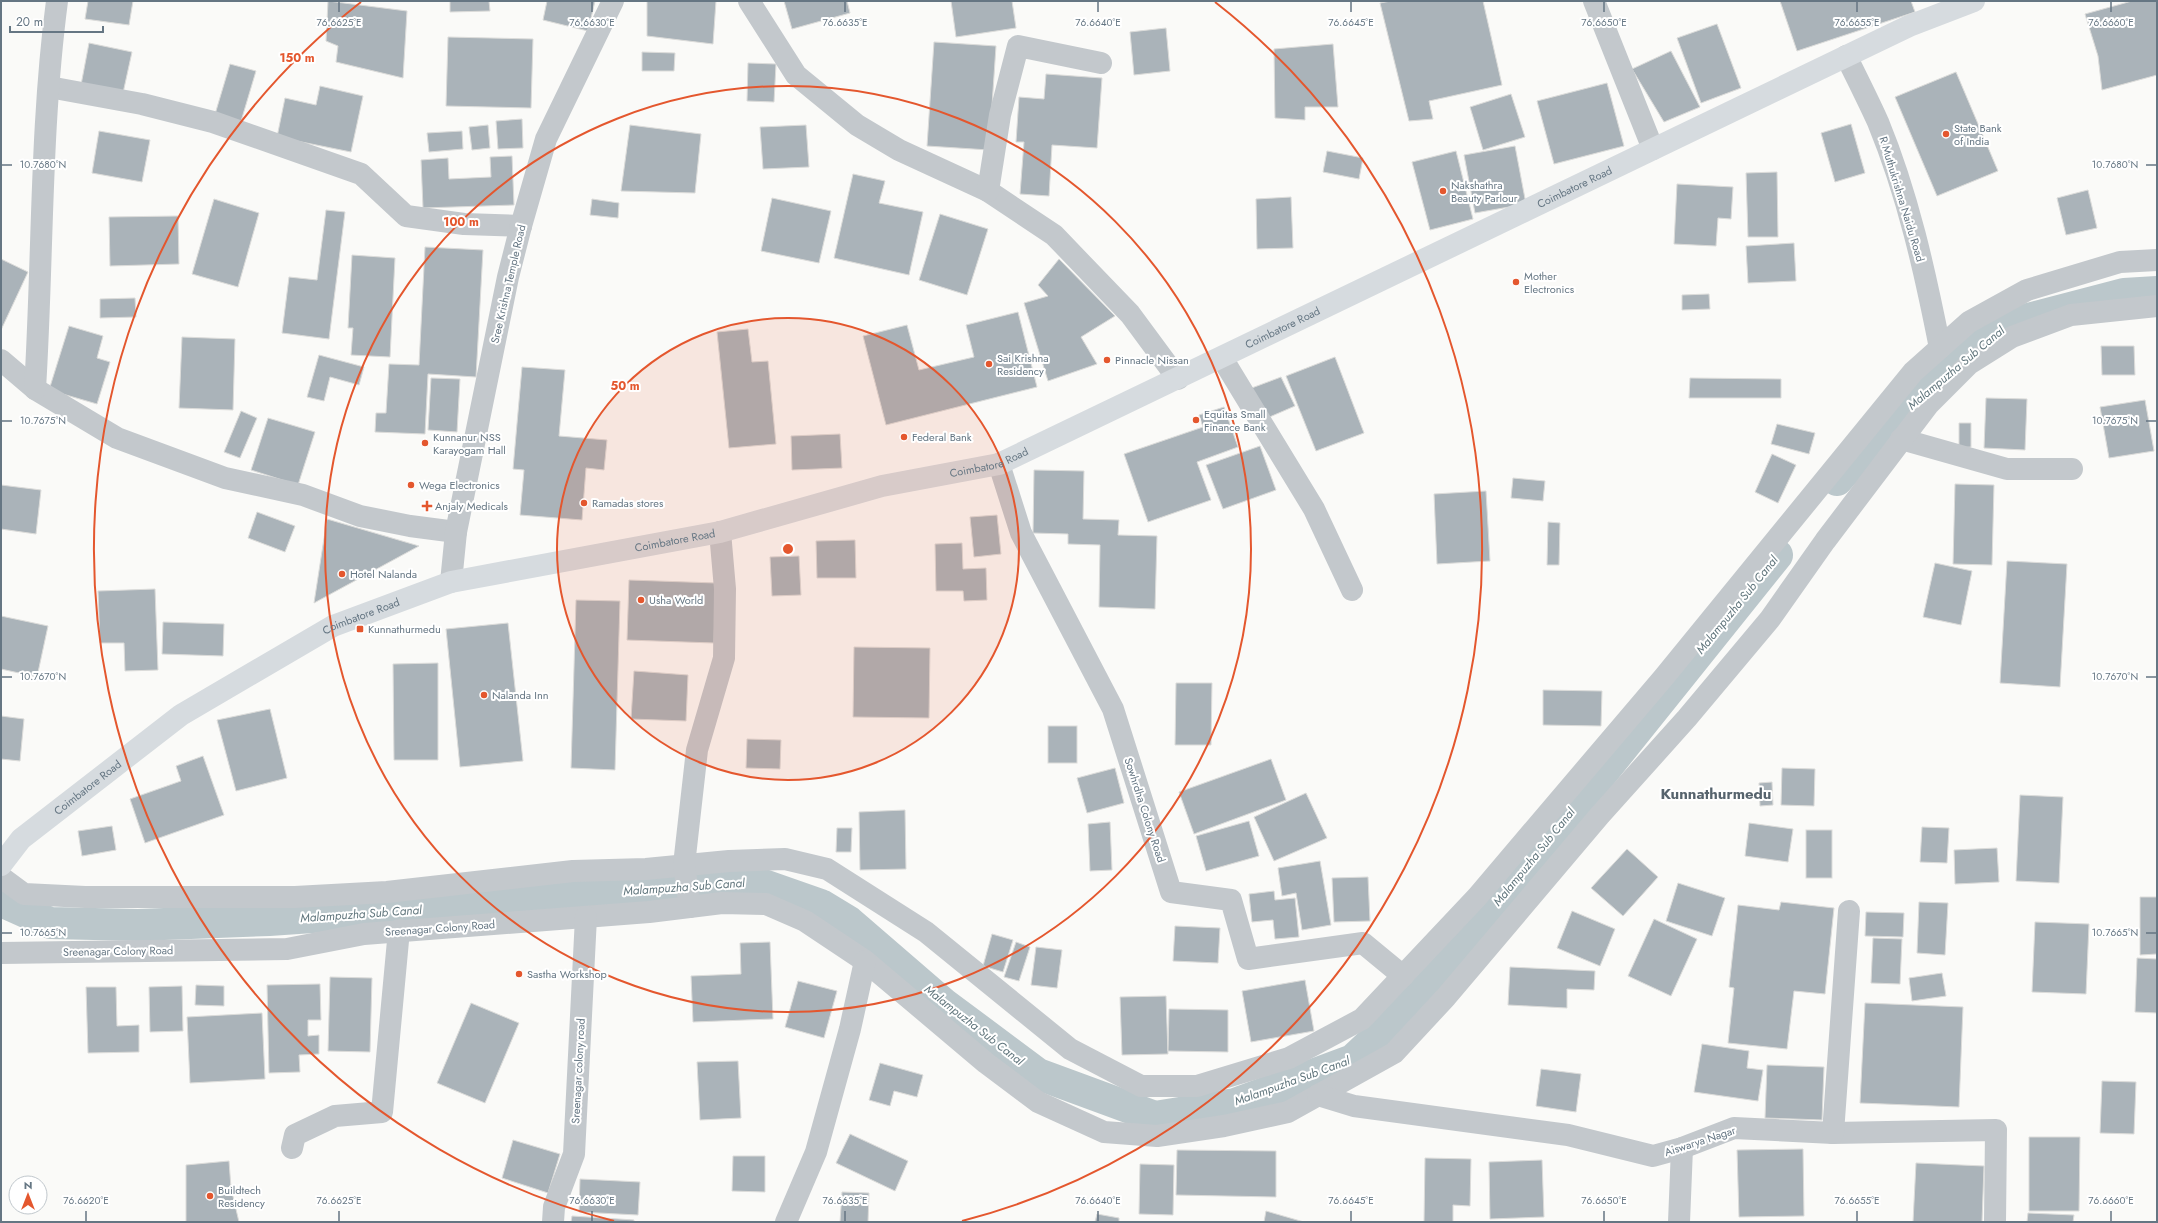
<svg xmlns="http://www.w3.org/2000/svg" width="2158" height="1223" viewBox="0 0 2158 1223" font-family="Jost,sans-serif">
  <rect width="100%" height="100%" fill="#fafaf8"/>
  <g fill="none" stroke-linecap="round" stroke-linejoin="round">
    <g stroke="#bbc7cb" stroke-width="32">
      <polyline points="1837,480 1880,432 2005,325 2124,294 2157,292"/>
      <polyline points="1,901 50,923 138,925 269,920 487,905 656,887 755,882 821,905 849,922 944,1004 1038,1074 1155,1117 1235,1104 1353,1060 1404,1012 1506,893 1777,555"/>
    </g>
  </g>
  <g fill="#aab3b9" stroke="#dcdcda">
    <polygon points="88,1 133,1 129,25 85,19"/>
    <polygon points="328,1 407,11 403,78 336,62 338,46 326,41"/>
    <polygon points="450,1 489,1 490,11 450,12"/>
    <polygon points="547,1 595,1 588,31 543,20"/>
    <polygon points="647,1 716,1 713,44 647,36"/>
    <polygon points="784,1 847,1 850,13 792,29"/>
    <polygon points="951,1 1012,1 1016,28 956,37"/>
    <polygon points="1391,1 1483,1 1502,85 1429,101 1433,119 1409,121 1380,3"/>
    <polygon points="1780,1 1911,1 1915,12 1797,51"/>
    <polygon points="2132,1 2157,1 2157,75 2102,90 2098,56 2085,14"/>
    <polygon points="1717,24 1741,88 1701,103 1677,38"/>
    <polygon points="1166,28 1170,71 1134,75 1130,32"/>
    <polygon points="448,37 533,39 531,108 446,106"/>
    <polygon points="934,42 996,46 989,150 927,146"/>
    <polygon points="89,43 132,52 123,93 81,85"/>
    <polygon points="1333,44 1338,107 1305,107 1305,120 1275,118 1274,49"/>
    <polygon points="1671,51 1700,107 1664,122 1632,69"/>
    <polygon points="642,52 675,53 674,71 642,71"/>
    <polygon points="748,63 776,64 774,102 747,101"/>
    <polygon points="230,64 256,71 239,128 213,121"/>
    <polygon points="1956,72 1998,171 1937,196 1895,97"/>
    <polygon points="1046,74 1102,78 1097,148 1052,145 1049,196 1020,194 1024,142 1016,142 1019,97 1044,99"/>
    <polygon points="1607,83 1624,146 1554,164 1537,101"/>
    <polygon points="320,86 363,96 351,152 277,137 285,98 316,105"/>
    <polygon points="1511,94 1525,137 1483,150 1470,107"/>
    <polygon points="522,119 523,148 498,149 496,121"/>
    <polygon points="1851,124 1865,173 1835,182 1821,133"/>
    <polygon points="488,125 490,148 472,150 469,127"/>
    <polygon points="630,125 701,134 695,193 621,191"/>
    <polygon points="806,125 809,167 763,169 760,127"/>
    <polygon points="99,131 150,140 142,182 92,173"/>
    <polygon points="462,131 463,149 429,152 427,133"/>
    <polygon points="1515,146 1526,204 1475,213 1464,155"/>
    <polygon points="1327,151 1363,158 1359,179 1323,172"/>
    <polygon points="1456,151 1473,219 1430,230 1412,162"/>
    <polygon points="512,156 514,205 423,208 421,160 448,158 449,179 491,177 490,157"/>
    <polygon points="1777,172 1778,237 1748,237 1746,173"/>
    <polygon points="853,174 885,181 879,203 923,212 909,275 834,258"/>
    <polygon points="1677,184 1733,187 1731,219 1718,218 1716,246 1674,244"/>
    <polygon points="2088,190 2097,228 2066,235 2057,198"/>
    <polygon points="1291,197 1293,248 1257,249 1256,199"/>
    <polygon points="772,198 831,211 819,263 761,251"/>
    <polygon points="214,199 259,213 238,287 192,274"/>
    <polygon points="592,199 619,203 618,218 590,215"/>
    <polygon points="326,210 345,212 329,339 282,333 289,277 317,280"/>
    <polygon points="940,214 988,229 967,295 919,280"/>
    <polygon points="178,216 179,264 110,266 109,217"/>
    <polygon points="1794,243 1796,281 1748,283 1746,246"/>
    <polygon points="425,247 483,250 476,377 428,374 425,434 375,432 376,413 386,413 389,364 419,365"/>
    <polygon points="352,255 395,258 390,357 351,355 353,328 348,328"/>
    <polygon points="1,259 28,272 1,330"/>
    <polygon points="1059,259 1115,316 1081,337 1097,364 1048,381 1024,303 1048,296 1038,285"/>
    <polygon points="1709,294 1710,309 1682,310 1682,295"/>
    <polygon points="135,298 136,317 100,318 100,299"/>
    <polygon points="1018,312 1037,387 886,425 863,336 907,325 919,370 974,357 966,325"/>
    <polygon points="69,326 103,336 97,358 110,362 97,404 49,390"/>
    <polygon points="748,329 752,362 768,361 776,444 729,448 717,332"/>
    <polygon points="182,337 235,339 233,410 179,408"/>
    <polygon points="2101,346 2134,346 2135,375 2102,375"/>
    <polygon points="319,355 364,367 359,385 330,377 324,401 307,397"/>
    <polygon points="1335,357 1364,433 1316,451 1286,376"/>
    <polygon points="522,367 565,370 559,436 607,440 604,470 586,468 582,520 520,515 524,470 513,469"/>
    <polygon points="1281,377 1295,406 1265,419 1249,389"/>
    <polygon points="431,378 460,379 457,432 428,430"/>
    <polygon points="1690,378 1781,379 1781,398 1689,398"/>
    <polygon points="1986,398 2027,399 2025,450 1984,448"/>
    <polygon points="2145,400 2154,451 2109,458 2100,407"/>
    <polygon points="1224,407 1238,447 1197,462 1211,500 1148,522 1124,454 1203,427 1199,415"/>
    <polygon points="241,411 257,418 240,458 224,452"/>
    <polygon points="268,418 315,432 298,485 251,470"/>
    <polygon points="1959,423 1971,423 1971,447 1959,448"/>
    <polygon points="1777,424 1815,433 1809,454 1771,444"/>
    <polygon points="840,434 842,468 792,470 791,436"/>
    <polygon points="1260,446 1276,490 1223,509 1206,465"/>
    <polygon points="1772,454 1796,465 1778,503 1755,492"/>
    <polygon points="1034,470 1084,471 1083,519 1119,520 1118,535 1157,536 1155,609 1099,607 1100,545 1068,544 1068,534 1033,533"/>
    <polygon points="1513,478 1545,481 1543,501 1511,498"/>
    <polygon points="1955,484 1994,485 1992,565 1953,564"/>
    <polygon points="1,485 41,490 36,534 1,529"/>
    <polygon points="1486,491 1490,561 1437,564 1434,494"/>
    <polygon points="257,512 295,526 285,552 248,538"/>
    <polygon points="997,515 1001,554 974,557 970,517"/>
    <polygon points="327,519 419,546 314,603"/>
    <polygon points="1548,522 1560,523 1559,565 1547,565"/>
    <polygon points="855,540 856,578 817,578 816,541"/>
    <polygon points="962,543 963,569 986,568 987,600 964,601 963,591 936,591 935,544"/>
    <polygon points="799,556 801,595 772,596 770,557"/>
    <polygon points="2007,561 2067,564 2060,687 2000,683"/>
    <polygon points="1935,563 1972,571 1961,625 1923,617"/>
    <polygon points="629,580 716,583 714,643 627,640"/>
    <polygon points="155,589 158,670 125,671 124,643 100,643 98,591"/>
    <polygon points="576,600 620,601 615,770 571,768"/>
    <polygon points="1,616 48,626 37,677 1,669"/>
    <polygon points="163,622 224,624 223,656 162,654"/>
    <polygon points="508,623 523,761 460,767 446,629"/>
    <polygon points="854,647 930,648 929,718 853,717"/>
    <polygon points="438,663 438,760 394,760 393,664"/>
    <polygon points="634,671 688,675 686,721 631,719"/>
    <polygon points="1176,683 1212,683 1211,745 1175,745"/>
    <polygon points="1543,690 1602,691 1601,726 1543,725"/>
    <polygon points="270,709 287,778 236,791 217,720"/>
    <polygon points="1,716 24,719 20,761 1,759"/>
    <rect x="1048" y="726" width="29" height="37"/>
    <polygon points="747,739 781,740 780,769 746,768"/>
    <polygon points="203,756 224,815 145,843 130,799 181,781 176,766"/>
    <polygon points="1271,759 1286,800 1194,834 1179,792"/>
    <polygon points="1115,768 1124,803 1087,813 1077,778"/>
    <polygon points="1782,768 1815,769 1814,806 1781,805"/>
    <polygon points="1772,782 1773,805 1760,806 1759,783"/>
    <polygon points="1306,793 1327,838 1274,861 1254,817"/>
    <polygon points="2020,795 2063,797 2059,883 2016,881"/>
    <polygon points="905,810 906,869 860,870 859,812"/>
    <polygon points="1249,821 1259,856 1206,871 1196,836"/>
    <polygon points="1110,822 1112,870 1090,871 1088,824"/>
    <polygon points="1749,823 1793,829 1788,862 1745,856"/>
    <polygon points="112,826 116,850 82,856 78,831"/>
    <polygon points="1922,827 1949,828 1947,863 1920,862"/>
    <polygon points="837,828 852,828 851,852 836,852"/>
    <rect x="1806" y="830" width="26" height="48"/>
    <polygon points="1997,848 1999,882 1955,884 1954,850"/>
    <polygon points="1627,849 1658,877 1623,916 1591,888"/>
    <polygon points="1320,861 1331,925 1302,930 1296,893 1282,896 1278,868"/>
    <polygon points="1368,877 1370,921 1334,922 1332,878"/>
    <polygon points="1678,883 1725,898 1712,936 1666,921"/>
    <polygon points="1274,891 1275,900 1295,898 1299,937 1275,939 1273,920 1252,922 1249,894"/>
    <polygon points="2140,897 2157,897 2157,954 2140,955"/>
    <polygon points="1781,902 1834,908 1825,994 1794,991 1787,1049 1728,1043 1734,988 1729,987 1738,905 1779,910"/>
    <polygon points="1919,902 1948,903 1945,955 1917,953"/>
    <polygon points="1572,911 1615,929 1600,966 1557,948"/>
    <polygon points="1866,912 1904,913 1903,937 1865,936"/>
    <polygon points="1654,919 1697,939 1671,996 1628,976"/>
    <polygon points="2035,922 2089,924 2086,994 2032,992"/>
    <polygon points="1175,926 1220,928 1218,963 1173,961"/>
    <polygon points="992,934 1013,940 1003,972 983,966"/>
    <polygon points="1873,938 1902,939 1900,984 1871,983"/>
    <polygon points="770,942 773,1019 693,1022 691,976 741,974 740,943"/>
    <polygon points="1016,942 1030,947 1019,981 1004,977"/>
    <polygon points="1036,947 1062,950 1057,988 1031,985"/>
    <polygon points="2137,958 2157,959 2157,1013 2135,1012"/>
    <polygon points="1510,967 1595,971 1594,990 1567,989 1567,1008 1508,1005"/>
    <polygon points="1942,973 1946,996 1912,1001 1909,978"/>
    <polygon points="330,977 372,978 370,1052 328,1051"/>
    <polygon points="1305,980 1314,1031 1251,1042 1242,991"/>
    <polygon points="798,981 837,991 824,1038 785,1027"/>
    <polygon points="320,984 321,1020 308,1020 308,1036 319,1035 319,1054 299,1055 300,1072 269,1073 267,985"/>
    <polygon points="196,985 224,986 224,1006 195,1005"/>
    <polygon points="182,986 183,1031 150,1032 149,987"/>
    <polygon points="86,987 116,987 117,1026 139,1025 139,1052 88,1053"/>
    <polygon points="1166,996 1168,1054 1122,1055 1120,997"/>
    <polygon points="471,1003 519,1023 485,1103 437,1083"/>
    <polygon points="1865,1003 1963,1007 1959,1107 1860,1103"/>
    <polygon points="1169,1009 1228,1010 1228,1052 1168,1051"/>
    <polygon points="262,1013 265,1079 190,1083 187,1017"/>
    <polygon points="1702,1044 1749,1051 1747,1068 1763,1070 1758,1101 1694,1092"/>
    <polygon points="738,1061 741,1118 700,1120 697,1062"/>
    <polygon points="880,1063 923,1075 917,1097 894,1091 890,1106 869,1100"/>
    <polygon points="1767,1065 1824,1067 1822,1120 1765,1118"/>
    <polygon points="1541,1069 1581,1074 1576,1112 1536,1106"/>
    <polygon points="2102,1081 2136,1082 2134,1134 2100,1133"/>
    <polygon points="850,1134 908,1161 895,1191 836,1163"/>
    <polygon points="2029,1137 2080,1137 2079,1211 2029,1211"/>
    <polygon points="513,1140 560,1154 548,1193 502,1178"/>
    <polygon points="1803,1149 1804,1216 1739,1217 1737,1150"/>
    <polygon points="1177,1150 1276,1151 1276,1197 1176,1195"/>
    <polygon points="733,1156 765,1156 765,1192 732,1191"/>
    <polygon points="1425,1158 1471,1159 1470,1206 1453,1205 1453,1222 1424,1222"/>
    <polygon points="1542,1160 1544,1217 1490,1219 1489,1162"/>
    <polygon points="229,1161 231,1188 239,1222 186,1222 186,1165"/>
    <polygon points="1916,1163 1984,1166 1982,1222 1913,1222"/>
    <polygon points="1140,1164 1174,1165 1173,1215 1139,1214"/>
    <polygon points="580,1179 640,1182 638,1215 579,1212"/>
    <polygon points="842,1192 869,1193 868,1222 840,1222"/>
    <polygon points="1266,1211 1304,1222 1264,1222"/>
    <polygon points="2028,1213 2074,1215 2073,1222 2027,1222"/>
    <polygon points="1097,1214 1119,1218 1119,1222 1095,1222"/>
    <polygon points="572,1216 634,1220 634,1222 571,1222"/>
  </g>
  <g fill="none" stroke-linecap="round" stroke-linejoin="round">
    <g stroke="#c3c8cc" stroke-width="22">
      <polyline points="749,1 796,75 857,125 899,150 988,191 1054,235 1130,314 1178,379"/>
      <polyline points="1594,1 1653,149"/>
      <path d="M1846,56C1857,78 1868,100 1878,122C1908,195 1925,272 1940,348"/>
      <polyline points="49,87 142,104 213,122 361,174 406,216 464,224 521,226"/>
      <polyline points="988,191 1000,115 1018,46 1101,63"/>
      <polyline points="1222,358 1314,509 1352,590"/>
      <polyline points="1,360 35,389 117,438 225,478 303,495 360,516 410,526 456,532"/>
      <path d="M35,389C43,260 40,130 57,1"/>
      <polyline points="1901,439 2007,469 2072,469"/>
      <polyline points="999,464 1021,533 1113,709 1171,892 1231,900 1248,959 1363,943 1403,976"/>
      <polyline points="451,582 456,532 508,277 521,226 546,139 613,1"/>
      <polyline points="1,877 24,894 85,897 295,897 387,892 573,871 646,869 729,861 785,859 827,869 926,932 1070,1049 1141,1086 1197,1086 1289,1058 1362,1019 1477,897 1664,677 1913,372 1969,322 2027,290 2120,262 2157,260"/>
      <polyline points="690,907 684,865 697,750 724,658 725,589 720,532"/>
      <polyline points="1,953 287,949 364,934 649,912 722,903 766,904 805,921 865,961 986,1063 1038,1102 1104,1132 1157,1136 1224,1126 1288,1112 1394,1053 1446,997 1600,815 1687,718 1770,619 1825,541 1928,405 1969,364 2012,337 2071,315 2157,306"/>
      <polyline points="1318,1095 1354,1106 1568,1135 1653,1156 1682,1148 1734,1128 1833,1133 1996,1130 1995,1222"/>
      <polyline points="1833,1133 1849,911"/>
      <polyline points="292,1148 295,1135 335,1116 382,1112 399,930"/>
      <polyline points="553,1222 554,1207 574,1154 586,917"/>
      <polyline points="786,1222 816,1152 850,1029 865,961"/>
      <polyline points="1679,1222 1682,1148"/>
    </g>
    <path stroke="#d6dbdf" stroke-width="22" id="s1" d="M1,865L21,839L181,715L333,626L451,582L720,532L882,486L999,464L1909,26L1974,1"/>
  </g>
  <path fill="none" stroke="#657683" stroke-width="1.5" d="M339,2V12M592,2V12M845,2V12M1098,2V12M1351,2V12M1604,2V12M1857,2V12M2111,2V12M2,165H12M2146,165H2156M2,421H12M2146,421H2156M2,677H12M2146,677H2156M2,933H12M2146,933H2156M86,1211V1221M339,1211V1221M592,1211V1221M845,1211V1221M1098,1211V1221M1351,1211V1221M1604,1211V1221M1857,1211V1221M2111,1211V1221"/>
  <circle cx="788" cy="549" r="231" fill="#e4572e" fill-opacity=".12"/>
  <g fill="none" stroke="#e4572e" stroke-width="2">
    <circle cx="788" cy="549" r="231"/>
    <circle cx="788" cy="549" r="463"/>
    <path d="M614 1221A694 694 0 0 1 361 2M1215 2A694 694 0 0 1 962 1221"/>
  </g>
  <g fill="#e4572e" stroke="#fff" stroke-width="1.5">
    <circle cx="1946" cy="134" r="4"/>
    <circle cx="1443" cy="191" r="4"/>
    <circle cx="1516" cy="282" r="4"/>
    <circle cx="1107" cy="360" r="4"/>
    <circle cx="989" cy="364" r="4"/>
    <circle cx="1196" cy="420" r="4"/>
    <circle cx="904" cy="437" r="4"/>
    <circle cx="425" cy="443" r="4"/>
    <circle cx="411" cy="485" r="4"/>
    <circle cx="584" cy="503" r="4"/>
    <path d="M425 500h4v4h4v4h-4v4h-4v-4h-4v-4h4z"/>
    <circle cx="342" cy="574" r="4"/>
    <circle cx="641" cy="600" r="4"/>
    <rect x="356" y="625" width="8" height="8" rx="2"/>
    <circle cx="484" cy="695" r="4"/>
    <circle cx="519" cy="974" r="4"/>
    <circle cx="210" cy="1196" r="4"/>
  </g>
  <g text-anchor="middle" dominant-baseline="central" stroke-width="4" stroke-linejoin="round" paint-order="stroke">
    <g font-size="11" fill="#657683" stroke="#fff" text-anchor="start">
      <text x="1954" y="128">State Bank<tspan x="1954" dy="13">of India</tspan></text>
      <text x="1451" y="185">Nakshathra<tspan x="1451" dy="13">Beauty Parlour</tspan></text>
      <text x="1524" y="276">Mother<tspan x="1524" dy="13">Electronics</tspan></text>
      <text x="997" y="358">Sai Krishna<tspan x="997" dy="13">Residency</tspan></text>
      <text x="1115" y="360">Pinnacle Nissan</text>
      <text x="1204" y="414">Equitas Small<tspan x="1204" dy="13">Finance Bank</tspan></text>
      <text x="433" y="437">Kunnanur NSS<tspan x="433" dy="13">Karayogam Hall</tspan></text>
      <text x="912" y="437">Federal Bank</text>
      <text x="419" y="485">Wega Electronics</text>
      <text x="592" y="503">Ramadas stores</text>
      <text x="435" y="506">Anjaly Medicals</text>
      <text x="350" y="574">Hotel Nalanda</text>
      <text x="649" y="600">Usha World</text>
      <text x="368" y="629">Kunnathurmedu</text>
      <text x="492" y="695">Nalanda Inn</text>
      <text x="527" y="974">Sastha Workshop</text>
      <text x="218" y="1190">Buildtech<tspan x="218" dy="13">Residency</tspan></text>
    </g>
    <g font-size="11" fill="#657683" stroke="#fff">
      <text stroke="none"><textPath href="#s1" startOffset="1737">Coimbatore Road</textPath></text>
      <text transform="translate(1902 199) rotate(73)">R Muthukrishna Naidu Road</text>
      <text transform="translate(508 284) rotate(-77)">Sree Krishna Temple Road</text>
      <text stroke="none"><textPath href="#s1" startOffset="1413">Coimbatore Road</textPath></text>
      <text stroke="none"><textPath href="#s1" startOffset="1089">Coimbatore Road</textPath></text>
      <text stroke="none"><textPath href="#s1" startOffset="765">Coimbatore Road</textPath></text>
      <text stroke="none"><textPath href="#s1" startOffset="441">Coimbatore Road</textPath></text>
      <text stroke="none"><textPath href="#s1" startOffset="117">Coimbatore Road</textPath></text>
      <text transform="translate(1145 810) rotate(72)">Sowhrdha Colony Road</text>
      <text transform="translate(440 928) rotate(-4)">Sreenagar Colony Road</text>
      <text transform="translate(118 951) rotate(-1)">Sreenagar Colony Road</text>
      <text transform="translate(578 1071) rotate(-87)">Sreenagar colony road</text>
      <text transform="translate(1700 1141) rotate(-18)">Aiswarya Nagar</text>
    </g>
    <g font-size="12" font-style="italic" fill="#60757c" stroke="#fff">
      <text transform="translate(1956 368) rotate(-40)">Malampuzha Sub Canal</text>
      <text transform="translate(1737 605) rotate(-51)">Malampuzha Sub Canal</text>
      <text transform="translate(1534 857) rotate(-51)">Malampuzha Sub Canal</text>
      <text transform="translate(684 887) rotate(-4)">Malampuzha Sub Canal</text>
      <text transform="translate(361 914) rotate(-4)">Malampuzha Sub Canal</text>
      <text transform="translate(974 1025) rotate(38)">Malampuzha Sub Canal</text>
      <text transform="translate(1292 1081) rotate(-20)">Malampuzha Sub Canal</text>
    </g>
    <g font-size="15" font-weight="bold" fill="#57646e" stroke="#fff">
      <text x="1716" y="794">Kunnathurmedu</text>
    </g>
  </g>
  <g font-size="10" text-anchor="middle" fill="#657683" stroke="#fff" stroke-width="4" stroke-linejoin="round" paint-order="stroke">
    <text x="339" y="26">76.6625°E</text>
    <text x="592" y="26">76.6630°E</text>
    <text x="845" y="26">76.6635°E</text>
    <text x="1098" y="26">76.6640°E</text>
    <text x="1351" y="26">76.6645°E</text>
    <text x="1604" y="26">76.6650°E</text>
    <text x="1857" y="26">76.6655°E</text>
    <text x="2111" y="26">76.6660°E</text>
    <text x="43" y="168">10.7680°N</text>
    <text x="2115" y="168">10.7680°N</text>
    <text x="43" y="424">10.7675°N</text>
    <text x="2115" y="424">10.7675°N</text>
    <text x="43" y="680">10.7670°N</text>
    <text x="2115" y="680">10.7670°N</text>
    <text x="43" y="936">10.7665°N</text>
    <text x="2115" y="936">10.7665°N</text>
    <text x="86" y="1204">76.6620°E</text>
    <text x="339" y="1204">76.6625°E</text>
    <text x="592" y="1204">76.6630°E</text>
    <text x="845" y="1204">76.6635°E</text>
    <text x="1098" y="1204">76.6640°E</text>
    <text x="1351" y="1204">76.6645°E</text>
    <text x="1604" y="1204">76.6650°E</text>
    <text x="1857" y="1204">76.6655°E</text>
    <text x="2111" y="1204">76.6660°E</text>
  </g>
  <circle cx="788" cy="549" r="6" fill="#e4572e" stroke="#fff" stroke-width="2"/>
  <g font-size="12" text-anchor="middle" font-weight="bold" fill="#e4572e" stroke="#fff" stroke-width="4" stroke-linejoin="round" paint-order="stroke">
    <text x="297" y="62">150 m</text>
    <text x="461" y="226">100 m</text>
    <text x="625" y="390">50 m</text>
  </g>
  <rect width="2158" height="1223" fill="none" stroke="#657683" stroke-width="4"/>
  <g transform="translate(28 1195)"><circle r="19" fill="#ffffff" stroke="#c1c8cd"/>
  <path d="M0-3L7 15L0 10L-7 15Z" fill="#e4572e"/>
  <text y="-6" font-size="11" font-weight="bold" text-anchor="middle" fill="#657683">N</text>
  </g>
  <path d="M10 26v6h93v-6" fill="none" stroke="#657683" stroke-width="2"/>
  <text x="16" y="26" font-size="12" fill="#657683" stroke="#ffffff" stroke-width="3" paint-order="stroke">20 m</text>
</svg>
